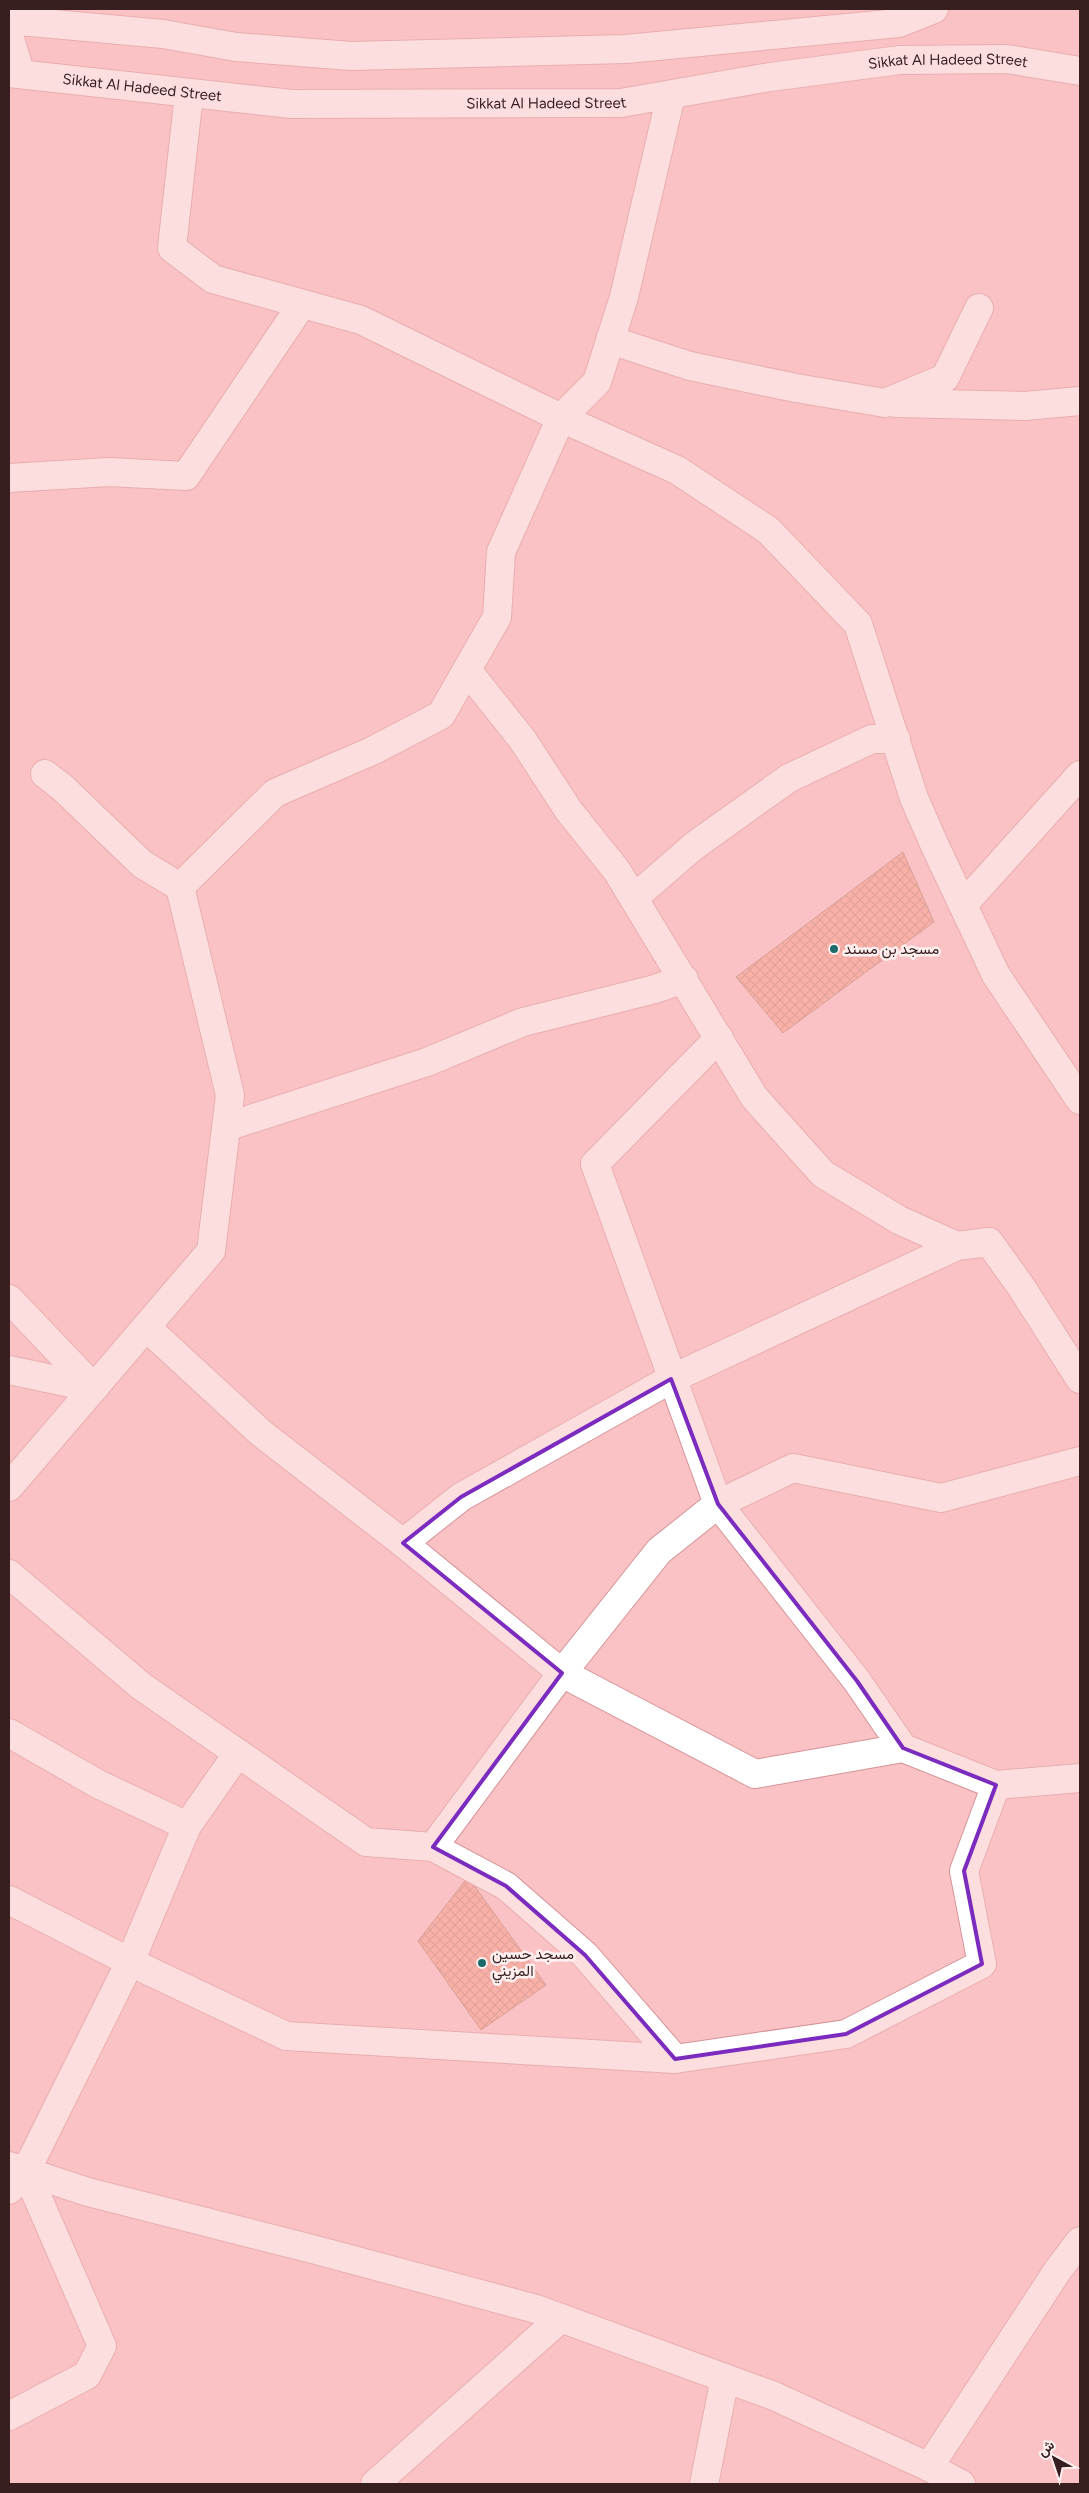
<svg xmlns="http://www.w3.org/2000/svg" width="1089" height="2493" viewBox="0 0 1089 2493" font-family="Figtree,Vazirmatn,sans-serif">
  <defs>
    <pattern id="building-cross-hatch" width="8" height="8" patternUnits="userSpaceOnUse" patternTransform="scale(1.25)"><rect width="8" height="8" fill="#f89c84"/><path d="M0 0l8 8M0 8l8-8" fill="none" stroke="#ca7f6b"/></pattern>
  </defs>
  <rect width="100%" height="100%" fill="#fac2c5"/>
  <g fill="url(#building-cross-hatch)" stroke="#b27666">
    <polygon points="903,852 934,922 783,1033 736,977"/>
    <polygon points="468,1877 546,1985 481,2030 418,1941"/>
  </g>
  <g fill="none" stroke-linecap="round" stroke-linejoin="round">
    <defs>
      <g id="minor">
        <polyline points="189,94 172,248 213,279 361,320 561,418 677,470 768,530 858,624 914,798 935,846 996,975 1080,1100"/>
        <polyline points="610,340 690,366 796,388 885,403 945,378 979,308"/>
        <polyline points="896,403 1025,406 1080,401"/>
        <polyline points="9,478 109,472 186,476 302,304"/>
        <polyline points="467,670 522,739 569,811 617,871 754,1097 823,1174 899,1220 957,1246 989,1242 1020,1285 1080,1379"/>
        <polyline points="45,774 63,788 142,864 180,887"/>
        <polyline points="634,898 694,846 789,778 872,739 896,739"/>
        <polyline points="963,905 1080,775"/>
        <polyline points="719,1038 595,1164 718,1504 857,1681 903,1748"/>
        <polyline points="226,1127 427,1062 523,1022 655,989 684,979"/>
        <polyline points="9,1299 94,1388"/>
        <polyline points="146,1327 261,1433 403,1543 562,1673 755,1774 903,1748 996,1785 1080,1778"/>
        <polyline points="9,1370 94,1388"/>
        <polyline points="9,1487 211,1251 230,1095 180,887 275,793 372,751 441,715 497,617 501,552 561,418 597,382 624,297 671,95"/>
        <polyline points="403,1543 461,1497 671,1379 957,1246"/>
        <polyline points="9,1574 141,1686 366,1842 433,1847 506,1886 585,1955 675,2059"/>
        <polyline points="9,1733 98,1784 187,1826"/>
        <polyline points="433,1847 562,1673 659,1551 718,1504 793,1468 941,1498 1080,1461"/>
        <polyline points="9,1900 130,1962 286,2036 675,2059 846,2034 982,1964 964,1871 996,1785"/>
        <polyline points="9,2166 88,2192 316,2250 536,2309 774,2396 929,2467 961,2484"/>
        <polyline points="9,2190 26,2171 130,1962 187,1826 238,1753"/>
        <polyline points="9,2416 87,2375 102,2346 26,2171"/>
        <polyline points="929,2467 1058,2270 1080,2241"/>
        <polyline points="375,2484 561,2318"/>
        <polyline points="704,2484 725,2378"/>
      </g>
      <g id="secondary">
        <polyline points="9,20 163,34 236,47 351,56 626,49 899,23 934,9"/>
        <polyline points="9,35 20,72"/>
        <path id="s1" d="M9,73L291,104L621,103L770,77L900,60L1007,59L1080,71"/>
      </g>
    </defs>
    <use href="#minor" stroke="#d59396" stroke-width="30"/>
    <use href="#secondary" stroke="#d59396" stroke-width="30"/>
    <use href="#minor" stroke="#fff" stroke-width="28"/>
    <use href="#secondary" stroke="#fff" stroke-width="28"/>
  </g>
  <path d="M0 0H1089V2493H0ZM671,1379L718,1504L857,1681L903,1748L996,1785L964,1871L982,1964L846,2034L675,2059L585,1955L506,1886L433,1847L562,1673L403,1543L461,1497Z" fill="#fac2c5" fill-opacity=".55" fill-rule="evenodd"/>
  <path fill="none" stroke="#7b2cbf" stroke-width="4" stroke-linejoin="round" d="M671,1379L718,1504L857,1681L903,1748L996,1785L964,1871L982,1964L846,2034L675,2059L585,1955L506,1886L433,1847L562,1673L403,1543L461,1497Z"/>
  <g fill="#1d6a6a" stroke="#fff0f0" stroke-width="2">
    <circle cx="834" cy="949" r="5"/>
    <circle cx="482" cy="1963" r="5"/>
  </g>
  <g text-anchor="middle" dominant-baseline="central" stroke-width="5" stroke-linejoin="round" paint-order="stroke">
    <g font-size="15" fill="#371e1f" stroke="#fff0f0">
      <text stroke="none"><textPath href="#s1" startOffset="944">Sikkat Al Hadeed Street</textPath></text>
      <text stroke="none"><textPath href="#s1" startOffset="134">Sikkat Al Hadeed Street</textPath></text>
      <text stroke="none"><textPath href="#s1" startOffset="539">Sikkat Al Hadeed Street</textPath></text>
    </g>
    <g font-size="15" fill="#371e1f" stroke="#fff0f0" text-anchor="start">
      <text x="844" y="949">مسجد بن مسند</text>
      <text x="492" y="1954">مسجد حسين<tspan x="492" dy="17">المزيني</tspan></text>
    </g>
  </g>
  <rect width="1089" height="2493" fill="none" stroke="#371e1f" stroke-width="20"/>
  <g transform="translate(1054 2458) rotate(320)" stroke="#fff0f0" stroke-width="4" paint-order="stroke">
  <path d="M0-4L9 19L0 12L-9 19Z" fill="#371e1f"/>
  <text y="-8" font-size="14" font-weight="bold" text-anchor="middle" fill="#371e1f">ش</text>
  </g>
</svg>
